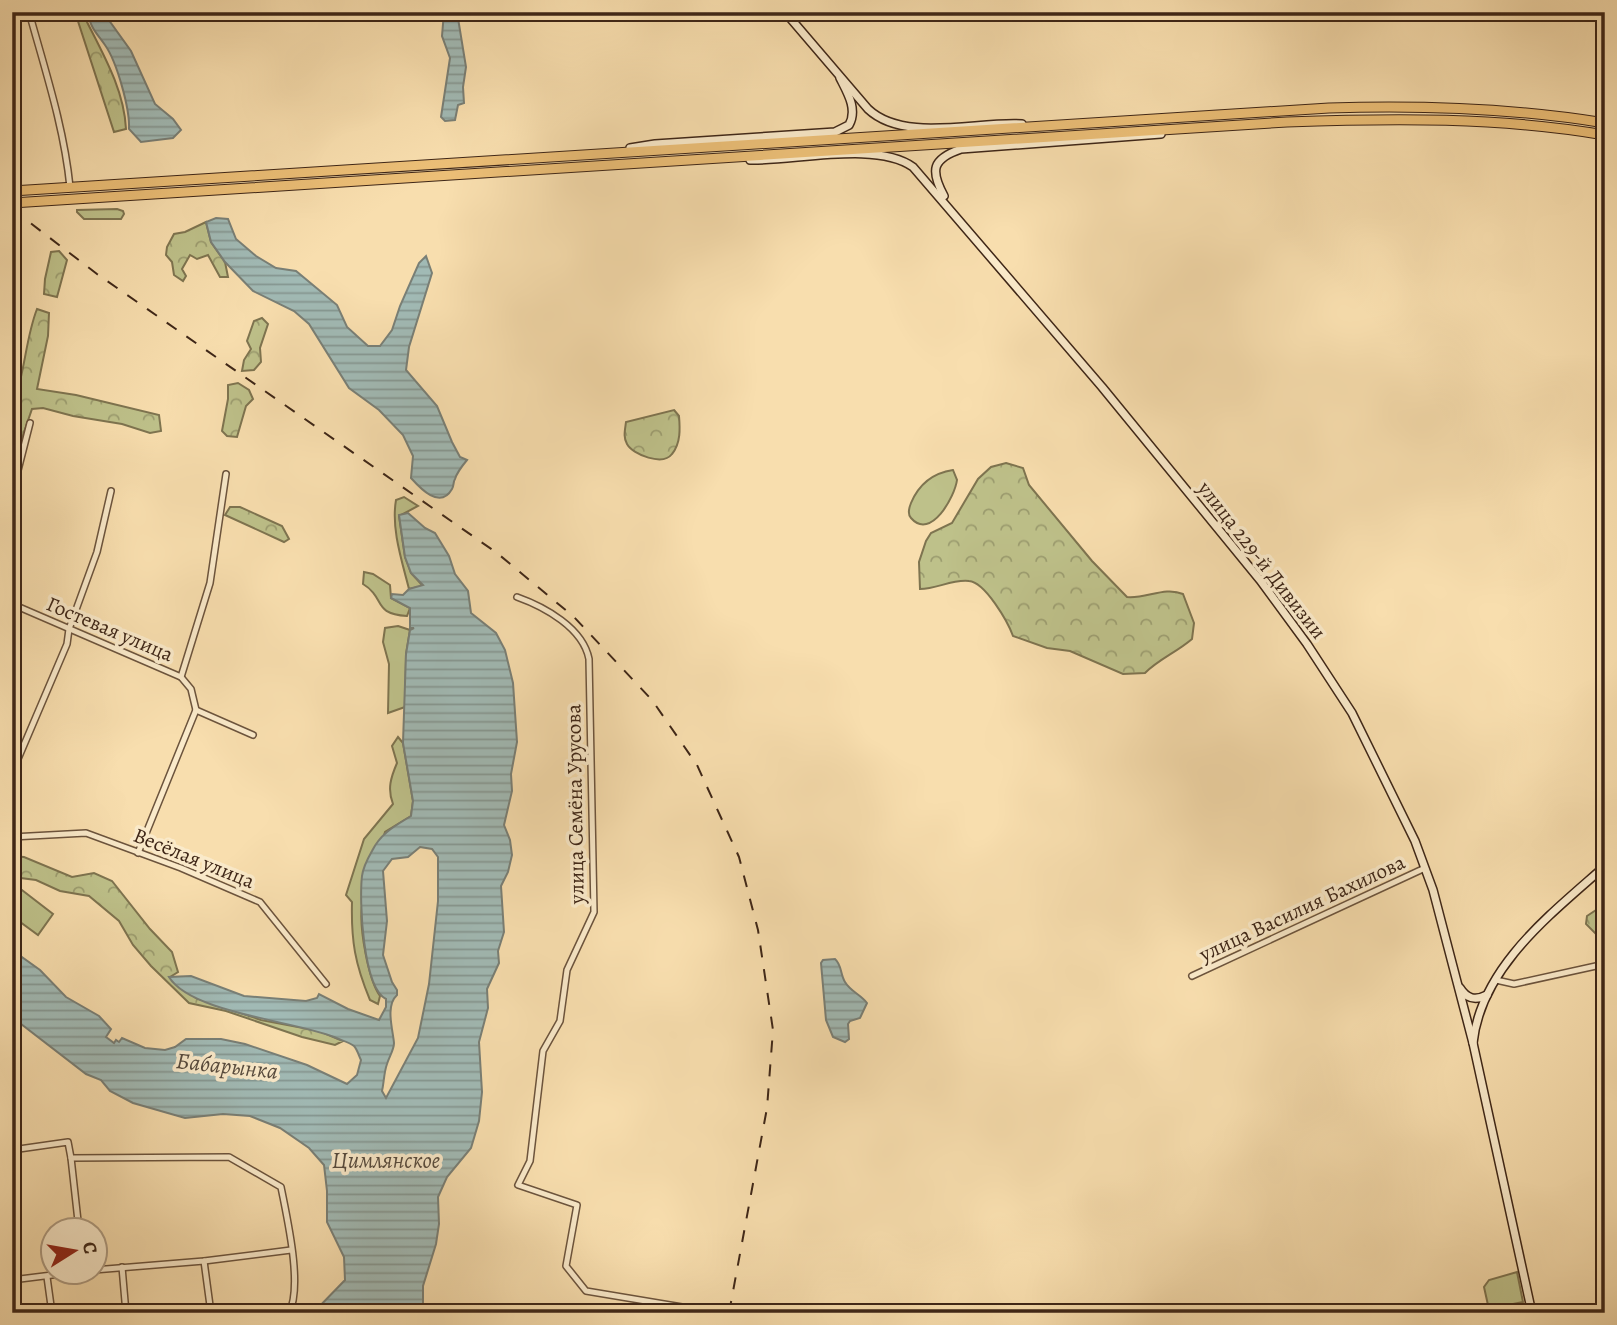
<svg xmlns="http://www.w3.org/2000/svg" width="1617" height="1325" viewBox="0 0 1617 1325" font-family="Alegreya,serif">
  <defs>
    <pattern id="forest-crowns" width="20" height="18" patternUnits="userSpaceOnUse" patternTransform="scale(1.75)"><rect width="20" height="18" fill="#bec18a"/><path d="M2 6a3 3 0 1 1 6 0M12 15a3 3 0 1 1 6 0" fill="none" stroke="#9c9d70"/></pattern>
    <pattern id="water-rules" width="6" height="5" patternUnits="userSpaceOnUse" patternTransform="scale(1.75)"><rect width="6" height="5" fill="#a1bab5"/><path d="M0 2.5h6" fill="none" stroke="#859792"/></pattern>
  </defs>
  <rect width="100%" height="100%" fill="#f8deae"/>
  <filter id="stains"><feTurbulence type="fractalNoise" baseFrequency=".00286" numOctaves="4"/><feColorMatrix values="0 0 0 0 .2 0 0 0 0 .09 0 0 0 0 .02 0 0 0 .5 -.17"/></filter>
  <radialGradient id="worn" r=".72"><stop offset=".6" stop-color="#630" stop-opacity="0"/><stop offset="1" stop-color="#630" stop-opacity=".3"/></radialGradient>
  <g fill="#bec18a" stroke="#7e7450" stroke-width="2">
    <polygon points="117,209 123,211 124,214 121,219 84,219 77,212 77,210"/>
    <path d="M953,470L957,480C955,496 931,541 911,518C907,514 909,508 911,503C919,484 933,473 953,470Z"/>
    <path d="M404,497L418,506L399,516L405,557L411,573L423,586L409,589C402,561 391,529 396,500Z"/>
    <path d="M364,572L373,574L390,585L391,598L410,608L407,616C372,614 386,598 363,584Z"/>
    <polygon points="398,626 410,630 406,654 405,707 388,713 389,664 383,642 385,628"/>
    <path d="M398,737L403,743L413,801L411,816L385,832C378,856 366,881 362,906C359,927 368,979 380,996L378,1004L370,1000C355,964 351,941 352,902L346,895L364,839L393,804C387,789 391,777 397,763L392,746Z"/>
    <polygon points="18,887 53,914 38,935 12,916 12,895"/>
    <polygon points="1517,1272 1523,1302 1493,1308 1488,1305 1484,1287 1489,1280"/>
  </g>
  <g fill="url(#forest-crowns)" stroke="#7e7450" stroke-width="2">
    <path d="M75,12H82C100,49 124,87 126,129L114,132Z"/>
    <polygon points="206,222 211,242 225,262 228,277 220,277 208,255 197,259 190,255 182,269 186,276 183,281 174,275 172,262 166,255 167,247 174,234 185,232"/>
    <polygon points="59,251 67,260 57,297 44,294 45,279 51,252"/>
    <path d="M37,309L49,313L48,336L37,389L76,395L159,415L161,431L150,433L122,424L73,416L43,408L32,409L12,467V380L20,381C26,357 28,332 37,309Z"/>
    <polygon points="262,318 268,324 260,348 261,362 254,370 242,371 244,360 251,349 247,341 254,321"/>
    <polygon points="238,383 249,390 253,399 246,406 237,437 227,436 222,431 228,399 228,385"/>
    <path d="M674,410L679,416C680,428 681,443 672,454C663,466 633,455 627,444C623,437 625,430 626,422Z"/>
    <path d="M1006,463L1023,468L1029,485L1092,561L1127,597C1146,599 1165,586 1183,594L1194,623L1192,639C1177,652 1159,659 1145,673L1123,674L1070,651L1047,648L1013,636C1008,622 985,582 969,581C952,579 937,589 920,589L919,562L926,541L931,533L952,523L978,479L991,467Z"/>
    <polygon points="230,507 240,507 282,526 289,539 284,542 225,515"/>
    <polygon points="12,856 24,857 72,877 94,873 112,881 150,929 172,952 178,972 170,977 196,998 261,1020 319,1031 343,1041 335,1045 302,1037 226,1011 189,1003 151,966 133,945 119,921 89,896 60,891 36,880 13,877"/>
    <polygon points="1605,904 1605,955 1601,956 1603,941 1586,924 1587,916"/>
  </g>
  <g fill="url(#water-rules)" stroke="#797f76" stroke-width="2" fill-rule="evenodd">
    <path d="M87,12H103L131,51L155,104L173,119L181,130L173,138L141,142L129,129C130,109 117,62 105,45C95,31 92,30 87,12Z"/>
    <polygon points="444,12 457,12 466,67 463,87 464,103 458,105 455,120 445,121 441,117 450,58 442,36"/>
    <path d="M216,218L228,219L236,239L256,256L276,268L296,271L337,305L347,327L368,346H380L392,330L400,306L419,263L426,256L432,273L409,347L406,370L437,406L452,442L460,457L467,460C462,466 457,472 455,479C453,482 454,486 452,489C440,510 420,488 411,478L413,456L403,435L379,410L349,388L309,324L294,311L253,291L225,262L211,242L206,222Z"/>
    <path d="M408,513L425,528L435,533L449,556L455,574L468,591L471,613L496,633L505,650L513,683L517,742L511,774L512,791L504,825L510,840L512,855L508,872L501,886L504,932L498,951L499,963L487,989L488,1008L479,1042L482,1092L479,1121L471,1148L447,1177L438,1197L439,1224L436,1244L423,1286V1313H313L345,1280L344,1257L327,1222V1191L324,1165L309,1148L280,1128L250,1116L223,1114L185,1118L133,1103L110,1091L101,1080L86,1074L12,1017V950L40,970L66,997L99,1016L111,1029L106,1037L114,1043L116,1040L119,1042L122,1038L145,1048L165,1050L175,1047L186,1039H221L245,1044L307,1065L347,1084L357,1075L361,1060C359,1056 357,1049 354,1046C349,1042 340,1040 334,1037C295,1021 191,1013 169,977L191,976L244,996L306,1001L317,998L319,994L348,1009L379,1020L386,1007V999C363,988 359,901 362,876C363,868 368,858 372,851C381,833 395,826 411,816L413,801L403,743L406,654L410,630L414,628H410V608L391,598L392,594L403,595L409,589L423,585L411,573L405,557L399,515ZM420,847L432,849L438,857V901L429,984L418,1038L386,1098L382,1091C384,1082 384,1072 387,1064C389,1057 394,1050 394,1043C393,1030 385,1006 397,995V990L392,982L383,955L387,921L383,871L392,859L408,857Z"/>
    <path d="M835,959C842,965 840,974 845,982C850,991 861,995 867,1003L860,1018L850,1021L848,1024L849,1039L845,1042L833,1037L826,1020L821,963L823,960Z"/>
  </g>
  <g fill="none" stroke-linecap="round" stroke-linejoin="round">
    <defs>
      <g id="street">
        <path d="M29,12C45,70 64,127 70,187"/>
        <polyline points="12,494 30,423"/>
        <path d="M517,597C545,607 583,628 589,659L594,912L567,970L560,1021L543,1051L530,1161L518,1185L577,1205L566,1266L586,1291L688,1308L698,1313"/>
        <polyline points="12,604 181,677 191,689 196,710 253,735"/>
        <polyline points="181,677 210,583 226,474"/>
        <polyline points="12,773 67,644 69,629 97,552 111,491"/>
        <polyline points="12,837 86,833 181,868 260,902 326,984"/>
        <polyline points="138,853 196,710"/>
        <polyline points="1192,976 1425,868"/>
        <polyline points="1496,980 1514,984 1605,964"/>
        <path d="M12,1150L68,1142L71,1158L229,1157L281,1187C287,1218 303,1286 289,1313"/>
        <polyline points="71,1158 79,1230"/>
        <polyline points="204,1261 211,1313"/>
        <polyline points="122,1267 126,1313"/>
        <polyline points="94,1270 204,1261 291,1250"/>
        <polyline points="47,1277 52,1313"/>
        <polyline points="12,1280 76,1272"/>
      </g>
      <g id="secondary">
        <path d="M785,12L868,109C904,143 976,121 1022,124"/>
        <path d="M630,148L655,144L835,132L849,125C858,109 847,92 840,78"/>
        <path d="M750,160C795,161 877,141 913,167L1102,387L1260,580L1307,644L1352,713L1415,841L1433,890L1473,1043"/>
        <path d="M944,196C930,170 932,159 961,149L1161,134"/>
        <path d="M1460,988C1467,999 1475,1001 1487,995"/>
        <path d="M1532,1313L1473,1043C1481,967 1551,914 1605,866"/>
      </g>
      <g id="highway">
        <path d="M12,191L1329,108C1421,105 1513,108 1605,123"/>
        <path d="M12,203L1287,122C1393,118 1499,117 1605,135"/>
      </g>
    </defs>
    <use href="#street" stroke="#6c543d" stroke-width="8"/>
    <use href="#secondary" stroke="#3e2617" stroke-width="10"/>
    <use href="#highway" stroke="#3e2617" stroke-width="11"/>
    <use href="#street" stroke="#faeaca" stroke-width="5"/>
    <use href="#secondary" stroke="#faeaca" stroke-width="7"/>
    <use href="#highway" stroke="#ecbf77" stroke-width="9"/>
    <polyline stroke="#3e2617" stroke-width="2" stroke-dasharray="12 12" stroke-linecap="butt" points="12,209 97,274 497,553 574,617 652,700 697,765 739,857 758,930 773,1030 767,1108 729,1313"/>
  </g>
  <g text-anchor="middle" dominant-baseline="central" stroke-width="7" stroke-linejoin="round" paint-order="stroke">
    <g font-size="21" fill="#3e2617" stroke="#faeaca">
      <text transform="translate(1262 560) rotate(52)">улица 229-й Дивизии</text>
      <text transform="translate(110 629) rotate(23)">Гостевая улица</text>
      <text transform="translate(575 804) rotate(-91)">улица Семёна Урусова</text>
      <text transform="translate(194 858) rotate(22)">Весёлая улица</text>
      <text transform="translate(1302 908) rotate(-25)">улица Василия Бахилова</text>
    </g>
    <g font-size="23" font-style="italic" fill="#574b3e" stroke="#faeaca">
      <text transform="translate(227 1066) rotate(6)">Бабарынка</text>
      <text x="386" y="1160">Цимлянское</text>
    </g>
  </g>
  <rect width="1617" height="1325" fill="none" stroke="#f8deae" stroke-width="42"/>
  <rect x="14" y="14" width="1589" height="1297" fill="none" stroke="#3e2617" stroke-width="3.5"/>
  <rect x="21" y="21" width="1575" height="1283" fill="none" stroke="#3e2617" stroke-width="2"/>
  <g transform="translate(74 1251) rotate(79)"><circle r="33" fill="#faeaca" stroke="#af9c82" stroke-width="2"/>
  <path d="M0-5L12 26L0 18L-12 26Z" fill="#8f2418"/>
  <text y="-10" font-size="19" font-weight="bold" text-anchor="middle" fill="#3e2617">С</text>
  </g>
  <rect width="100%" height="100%" filter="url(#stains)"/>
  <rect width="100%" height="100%" fill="url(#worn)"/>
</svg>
